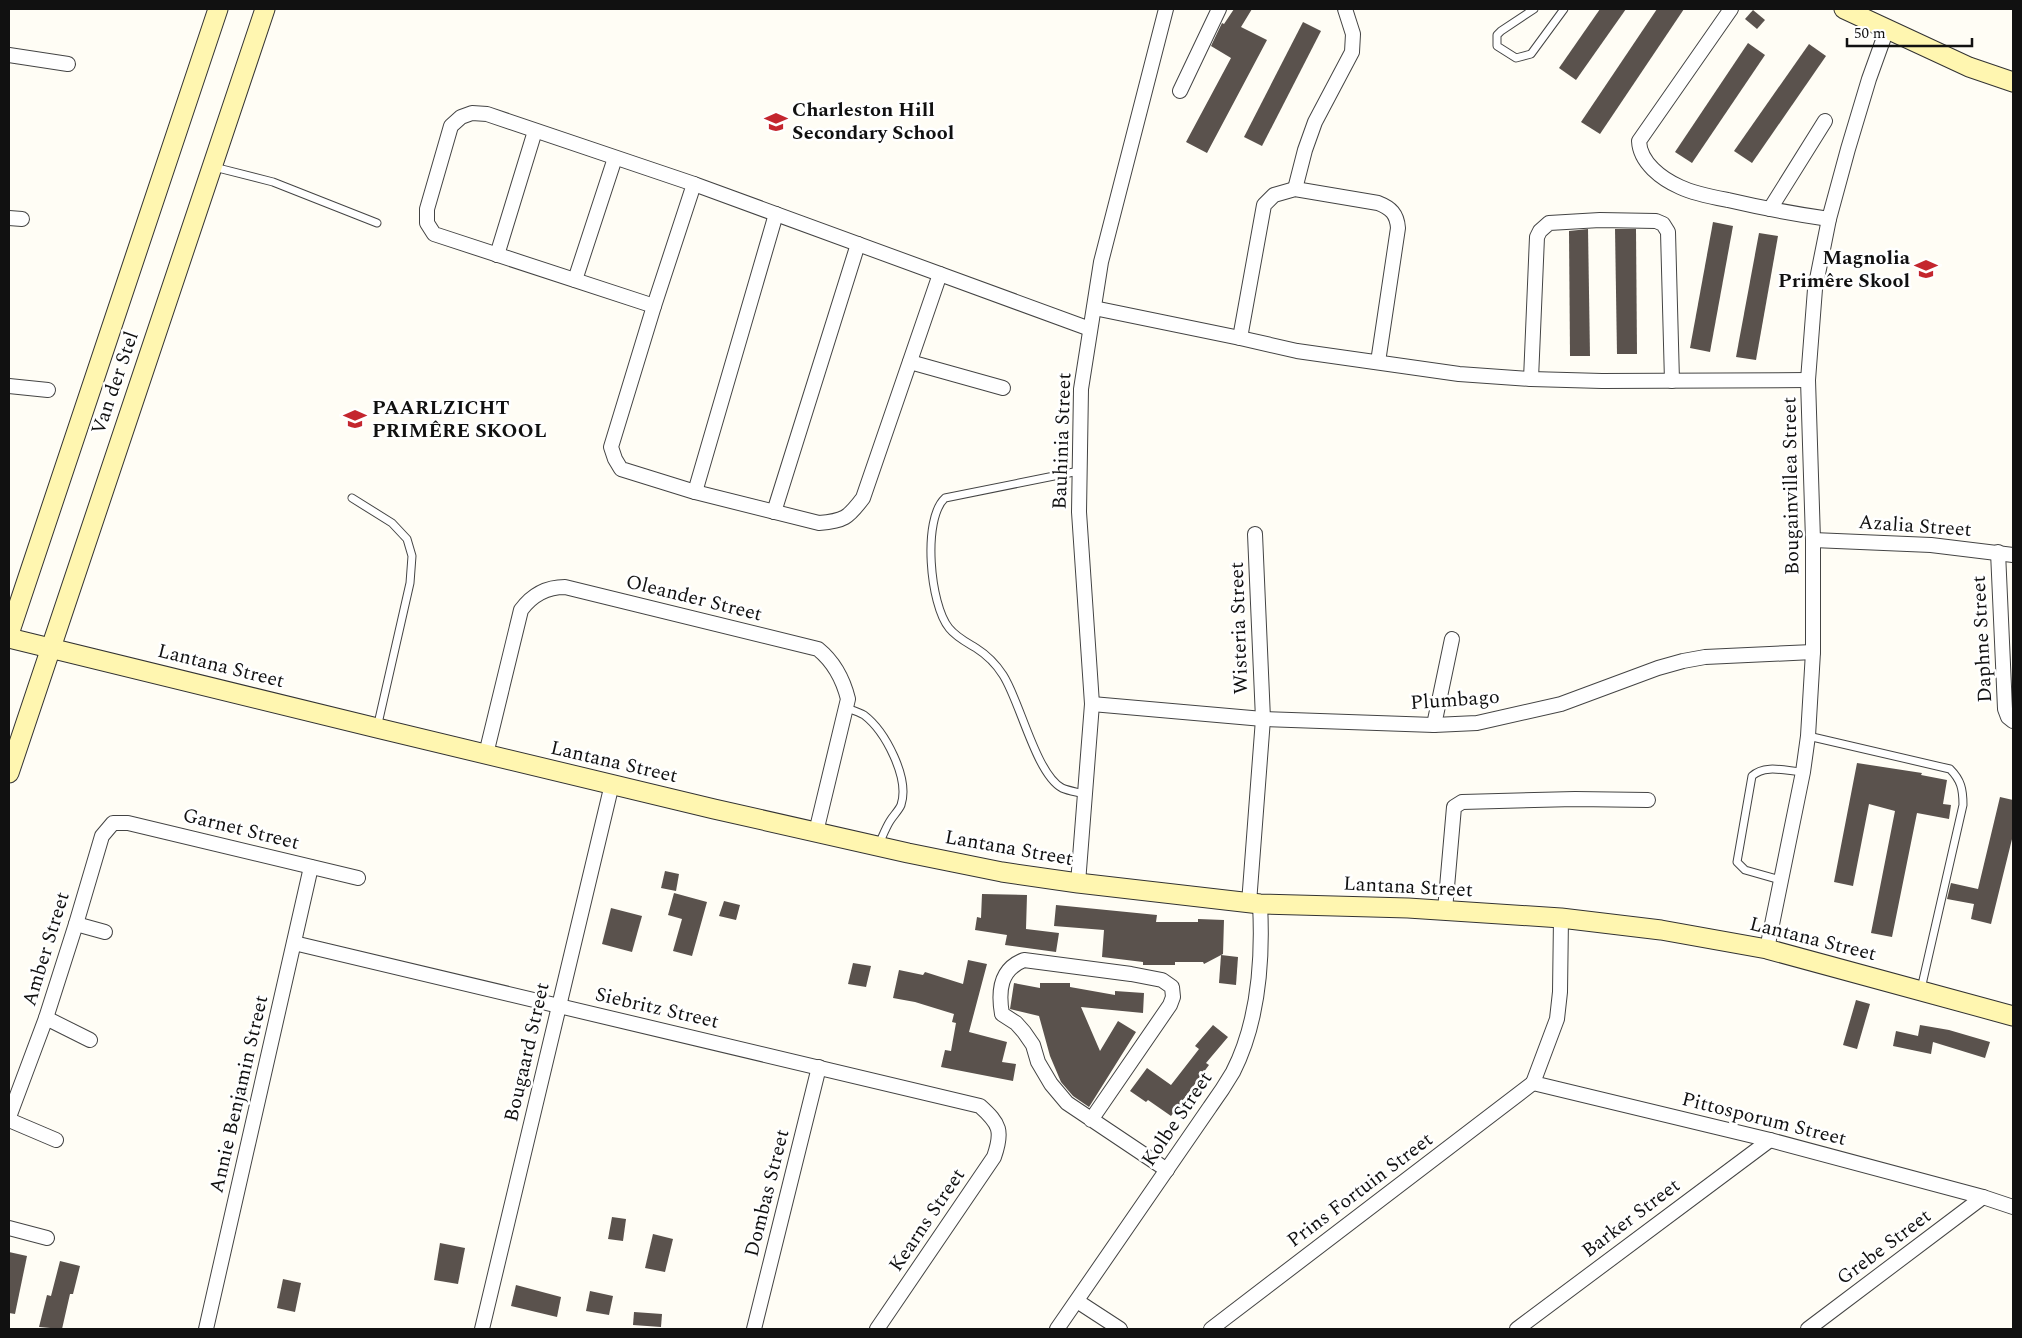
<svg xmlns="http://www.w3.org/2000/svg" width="2022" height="1338" viewBox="0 0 2022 1338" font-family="Spectral,serif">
  <rect width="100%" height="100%" fill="#fffdf5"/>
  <g fill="#5a524d">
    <polygon points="1234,9 1252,9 1241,27 1267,40 1207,153 1186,142 1231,58 1211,46 1222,23 1224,24"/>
    <polygon points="1600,9 1626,9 1576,80 1559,68"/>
    <polygon points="1657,9 1684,9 1600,134 1581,122"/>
    <polygon points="1753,10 1765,20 1757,29 1745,19"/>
    <polygon points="1303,22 1321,31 1262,146 1244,137"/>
    <polygon points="1748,43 1765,55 1692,163 1675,152"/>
    <polygon points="1809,44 1826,56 1752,163 1734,151"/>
    <polygon points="1713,222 1733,226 1710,352 1690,348"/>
    <polygon points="1588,229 1590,356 1570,356 1569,231"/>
    <polygon points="1615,229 1636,229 1637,354 1617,354"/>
    <polygon points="1759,233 1778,236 1756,360 1736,357"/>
    <polygon points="1857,763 1922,773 1921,775 1947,780 1943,804 1951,805 1949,819 1917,813 1892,937 1871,933 1895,811 1869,804 1853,886 1834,882"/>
    <polygon points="2000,797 2013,800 2013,835 1991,924 1971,919 1974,904 1947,899 1951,883 1978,889"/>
    <polygon points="665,871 679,874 676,891 661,888"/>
    <polygon points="674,893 707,902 692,956 673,951 682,919 668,915"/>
    <polygon points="982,894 1027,895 1026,929 1059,933 1056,952 1005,945 1007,935 975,930 977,917 981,918"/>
    <polygon points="724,901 740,905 736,920 719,916"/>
    <polygon points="1056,905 1157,915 1156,922 1198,922 1198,919 1224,920 1223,954 1204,964 1203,962 1175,962 1175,965 1143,965 1143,962 1102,957 1104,930 1054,926"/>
    <polygon points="611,908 642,916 632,952 602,944"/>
    <polygon points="1221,955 1238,957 1236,985 1219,983"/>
    <polygon points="968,960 987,964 969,1032 1007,1042 1002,1062 1016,1064 1013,1081 941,1067 945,1050 951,1051 956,1023 952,1022 954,1014 915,1002 893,998 899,970 923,975 925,972 963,984"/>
    <polygon points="853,963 871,966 866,987 848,984"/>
    <polygon points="1014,983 1040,988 1040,983 1070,983 1070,987 1115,995 1115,991 1144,993 1143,1013 1081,1007 1100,1051 1118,1021 1136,1032 1089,1107 1073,1096 1061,1082 1050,1056 1039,1016 1010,1009"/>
    <polygon points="1856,1000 1870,1004 1857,1049 1843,1045"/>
    <polygon points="1213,1025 1228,1037 1206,1063 1209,1065 1171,1116 1148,1100 1146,1102 1130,1091 1147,1068 1171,1085 1199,1049 1195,1046"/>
    <polygon points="1920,1025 1949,1030 1990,1042 1985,1058 1933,1042 1931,1054 1893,1046 1896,1031 1918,1036"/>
    <polygon points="612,1217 626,1219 623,1241 608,1239"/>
    <polygon points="653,1234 673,1239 665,1272 645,1268"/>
    <polygon points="440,1243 465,1248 458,1284 434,1280"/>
    <polygon points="9,1252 27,1256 15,1314 9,1313"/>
    <polygon points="60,1261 80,1266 73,1294 70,1294 62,1329 39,1327 47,1295 51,1296"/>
    <polygon points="283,1279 301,1283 295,1312 277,1308"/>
    <polygon points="516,1285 561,1297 557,1317 511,1306"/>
    <polygon points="590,1291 613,1296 609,1315 586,1311"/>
    <polygon points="634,1312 662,1314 661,1327 633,1325"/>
  </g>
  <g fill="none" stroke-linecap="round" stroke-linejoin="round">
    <defs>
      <g id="lane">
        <polyline points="1534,9 1501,31 1497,35 1497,46 1516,58 1531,54 1564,9"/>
        <polyline points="214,167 273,182 377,223"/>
        <path d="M1079,471L945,498C922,519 930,605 949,628C956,637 966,642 976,648C987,655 996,664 1003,675C1020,701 1036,774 1062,788C1069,791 1077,792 1084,794"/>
        <polyline points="352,498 392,523 407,539 412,556 410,583 377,728"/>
        <path d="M846,708C852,710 859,712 864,715C885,731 910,778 901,805C899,810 893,816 890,821C885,829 882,838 878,846"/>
        <path d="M1808,736L1950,769C1961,780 1963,789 1963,805L1921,989"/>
        <path d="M1780,880L1745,870L1737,862L1752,776C1765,764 1786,771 1803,772"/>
      </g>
      <g id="street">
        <path d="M1731,9L1639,141C1640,163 1662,179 1680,187C1695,194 1712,197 1728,200C1762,208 1795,214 1829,219"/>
        <polyline points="9,55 68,64"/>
        <polyline points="1180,91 1219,9"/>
        <path d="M694,184L654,306L611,447L615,459L621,469L695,492L819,523C844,521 848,518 863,498L940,274"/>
        <polyline points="1295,189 1305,150 1315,122 1352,52 1353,34 1345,9"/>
        <polyline points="1770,209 1825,121"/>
        <polyline points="9,218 22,219"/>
        <polyline points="497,255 535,131"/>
        <polyline points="575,280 615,158"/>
        <polyline points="654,306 434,234 427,223 427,209 451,126 461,117 472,113 487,114 694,184 1090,329"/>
        <polyline points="1094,308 1240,338 1297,351 1459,374 1531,379 1602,381 1808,380"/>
        <path d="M1240,338L1264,205L1274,195L1295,189L1378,203C1391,208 1397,214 1398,228L1378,362"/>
        <polyline points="910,362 1003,388"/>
        <polyline points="1531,379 1537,237 1540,231 1549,223 1600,220 1656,221 1663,224 1668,232 1672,381"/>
        <polyline points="9,386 48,390"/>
        <polyline points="695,492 776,214"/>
        <polyline points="774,512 858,244"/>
        <polyline points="1813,540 1931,545 2013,555"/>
        <polyline points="1998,552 2005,709 2008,717 2013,721"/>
        <polyline points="1092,704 1263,719 1434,725 1477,723 1561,704 1658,668 1683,661 1705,657 1813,652"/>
        <polyline points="1434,725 1452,639"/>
        <path d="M486,754L521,610C532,595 547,587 565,587L818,649C834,662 843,679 848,699L816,832"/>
        <polyline points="1078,883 1092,704 1079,512 1081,389 1101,262 1166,9"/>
        <polyline points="1249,903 1263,719 1255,534"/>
        <polyline points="1445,910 1454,807 1462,802 1575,799 1648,800"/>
        <polyline points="76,924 105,932"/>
        <path d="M294,943L980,1106C1000,1124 1003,1131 994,1157L877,1329"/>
        <polyline points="1767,949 1803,772 1808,736 1813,652 1813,540 1808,380 1815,289 1829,219 1848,149 1869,79 1887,29"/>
        <polyline points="46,1018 90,1040"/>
        <polyline points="1533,1083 1770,1140 1983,1197 2013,1207"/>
        <polyline points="1533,1083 1557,1019 1560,992 1561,918"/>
        <polyline points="9,1117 46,1018 76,924 102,836 113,823 128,823 358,878"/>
        <polyline points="9,1120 56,1140"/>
        <path d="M1091,1120L1170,1005L1173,997L1172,987L1162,980L1131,974L1024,960C1000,969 998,991 1002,1014L1016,1023L1024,1032L1033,1045L1038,1062L1051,1084L1067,1103L1167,1170"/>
        <polyline points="9,1228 47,1238"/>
        <polyline points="1077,1301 1120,1329"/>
        <polyline points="206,1329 311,867"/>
        <polyline points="482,1329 612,784"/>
        <polyline points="754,1329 819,1067"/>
        <path d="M1057,1329L1210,1107C1218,1096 1226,1084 1233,1072C1259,1021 1263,960 1260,904"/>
        <polyline points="1211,1329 1533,1083"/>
        <polyline points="1517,1329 1770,1140"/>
        <polyline points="1808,1329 1983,1197"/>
      </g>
      <g id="secondary">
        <polyline points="1844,9 1969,67 2013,82"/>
        <polyline points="9,634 218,9"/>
        <polyline points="9,638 377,728 714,809 908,853 1002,872 1078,883 1260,904 1408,908 1561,918 1661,930 1767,949 2013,1016"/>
        <polyline points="9,773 265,9"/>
      </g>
    </defs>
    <use href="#lane" stroke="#444" stroke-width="9"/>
    <use href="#street" stroke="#444" stroke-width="16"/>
    <use href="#secondary" stroke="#333" stroke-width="21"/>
    <use href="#lane" stroke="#fff" stroke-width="7"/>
    <use href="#street" stroke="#fff" stroke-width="14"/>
    <use href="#secondary" stroke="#fff6b0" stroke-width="19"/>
  </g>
  <defs>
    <symbol id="school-bare" viewBox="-9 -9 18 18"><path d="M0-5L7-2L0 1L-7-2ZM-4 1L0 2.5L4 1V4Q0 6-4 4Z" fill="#c4262e" stroke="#fff" stroke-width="2.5" paint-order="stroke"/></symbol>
  </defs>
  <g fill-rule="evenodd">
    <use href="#school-bare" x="760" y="106" width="32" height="32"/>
    <use href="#school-bare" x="1910" y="253" width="32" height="32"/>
    <use href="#school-bare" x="339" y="403" width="32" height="32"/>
  </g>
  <g text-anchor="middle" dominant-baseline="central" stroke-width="5" stroke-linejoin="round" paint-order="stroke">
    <g font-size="20" font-weight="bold" fill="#111" stroke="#fff" text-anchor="start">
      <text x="792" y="110">Charleston Hill<tspan x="792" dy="23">Secondary School</tspan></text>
      <text x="1910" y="258" text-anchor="end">Magnolia<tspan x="1910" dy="23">Primêre Skool</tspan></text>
      <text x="372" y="408">PAARLZICHT<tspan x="372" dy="23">PRIMÊRE SKOOL</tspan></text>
    </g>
    <g font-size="20" fill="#111" stroke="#fff">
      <text transform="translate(115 383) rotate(-71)">Van der Stel</text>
      <text transform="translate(1062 441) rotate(-88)">Bauhinia Street</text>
      <text transform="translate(1791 486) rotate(-91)">Bougainvillea Street</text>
      <text transform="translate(1915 526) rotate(4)">Azalia Street</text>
      <text transform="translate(694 598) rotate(14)">Oleander Street</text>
      <text transform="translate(1239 628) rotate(-92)">Wisteria Street</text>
      <text transform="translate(1982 639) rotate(-93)">Daphne Street</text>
      <text transform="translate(221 666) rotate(14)">Lantana Street</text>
      <text transform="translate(1455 700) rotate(-4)">Plumbago</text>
      <text transform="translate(614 762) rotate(13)">Lantana Street</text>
      <text transform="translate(241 829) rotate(14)">Garnet Street</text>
      <text transform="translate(1009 848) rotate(10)">Lantana Street</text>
      <text transform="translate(1408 887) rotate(3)">Lantana Street</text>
      <text transform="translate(1813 939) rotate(14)">Lantana Street</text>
      <text transform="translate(46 949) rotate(-73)">Amber Street</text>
      <text transform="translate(657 1008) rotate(13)">Siebritz Street</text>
      <text transform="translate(527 1052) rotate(-77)">Bougaard Street</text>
      <text transform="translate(239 1094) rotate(-77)">Annie Benjamin Street</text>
      <text transform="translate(1177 1119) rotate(-56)">Kolbe Street</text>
      <text transform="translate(1764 1119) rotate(14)">Pittosporum Street</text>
      <text transform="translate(1360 1190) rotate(-37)">Prins Fortuin Street</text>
      <text transform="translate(767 1193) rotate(-76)">Dombas Street</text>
      <text transform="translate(1631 1218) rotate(-37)">Barker Street</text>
      <text transform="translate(927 1220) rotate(-56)">Kearns Street</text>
      <text transform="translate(1884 1247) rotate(-37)">Grebe Street</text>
    </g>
  </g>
  <rect width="2022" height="1338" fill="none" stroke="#111111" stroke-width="20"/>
  <path d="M1847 38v8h125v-8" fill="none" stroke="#111111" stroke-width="2.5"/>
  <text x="1854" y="38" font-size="15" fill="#111111" stroke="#ffffff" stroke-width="4" paint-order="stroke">50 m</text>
</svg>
